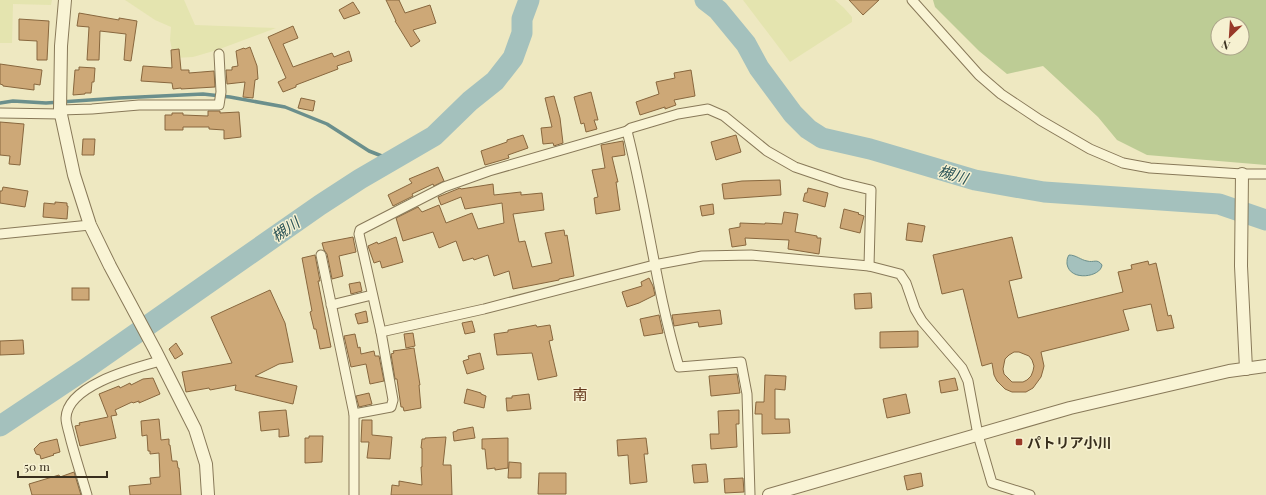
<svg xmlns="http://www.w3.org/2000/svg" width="1266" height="495" viewBox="0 0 1266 495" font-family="'Playfair Display','Noto Sans JP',serif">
  <rect width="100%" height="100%" fill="#eee8c1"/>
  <g fill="#e4e4af">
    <polygon points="0,0 52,0 51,5 13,4 12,43 0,43"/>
    <polygon points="125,0 184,0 195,25 276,28 217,50 193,57 175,58 173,55 170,40 171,27 155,20"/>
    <polygon points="743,0 835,0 844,8 852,17 852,22 790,62"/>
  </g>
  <path fill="#bdcc95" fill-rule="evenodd" d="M933,0H1266V165L1147,155L1117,140L1098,117L1043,66L1007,74L979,51L935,7ZM1218,24H1242V48H1218Z"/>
  <path fill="#a4c1bd" stroke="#6b8f8c" d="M1069,255C1076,255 1081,260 1087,261C1094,263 1097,258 1102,265C1101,277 1070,282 1067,264C1067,260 1067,258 1069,255Z"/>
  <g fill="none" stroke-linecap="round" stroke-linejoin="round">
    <polyline stroke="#6b8f8c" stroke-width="3.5" points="0,103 13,101 46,103 119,98 203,94 230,97 285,107 327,124 369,151 392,160"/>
    <g stroke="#a4c1bd" stroke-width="21">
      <polyline points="705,0 718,10 746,44 759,68 793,114 808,129 822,138 870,149 975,180 1044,192 1219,204 1266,220"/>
      <polyline points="0,426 84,370 320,205 360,179 434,136 470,101 495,81 513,58 522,33 522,19 529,0"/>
    </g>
  </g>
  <g fill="#cda877" stroke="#88673e" fill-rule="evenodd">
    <polygon points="386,0 399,0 405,13 430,5 436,23 413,30 420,41 411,47 395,21 396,21"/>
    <polygon points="849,0 879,0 863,15"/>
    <polygon points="353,2 360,13 344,19 339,10"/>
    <polygon points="79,13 119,20 119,18 137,21 131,61 124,60 126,34 100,31 99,60 87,60 89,27 77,26"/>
    <polygon points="19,19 49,21 47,60 37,60 37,41 19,40"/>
    <polygon points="293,26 298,38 283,44 293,67 332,53 334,57 349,51 352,61 337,66 338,69 296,85 296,87 283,92 278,82 286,78 268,37"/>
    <polygon points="250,47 257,66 258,79 255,80 253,98 243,97 245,82 227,84 226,70 232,70 232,67 238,66 236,51 244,48 245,49"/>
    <polygon points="179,49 181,70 189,70 189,73 214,71 215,87 181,89 181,88 173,89 172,83 141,81 143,66 172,68 171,50"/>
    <polygon points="0,64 42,70 40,85 34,84 34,90 3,86 3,85 0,84"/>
    <polygon points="79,67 95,68 94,82 92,82 91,93 85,93 85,94 73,95 75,70 79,70"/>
    <polygon points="691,70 695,96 674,100 676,105 665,109 665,107 640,115 636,102 659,94 656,82 675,78 674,73"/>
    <polygon points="591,92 598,120 594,120 597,129 586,132 584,123 581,124 574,97"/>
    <polygon points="554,96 560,118 563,143 554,146 553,143 543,144 541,128 552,127 545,98"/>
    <polygon points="301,98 315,101 313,111 298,108"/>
    <polygon points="208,111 220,111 220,113 239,112 241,137 224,139 224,130 209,129 209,127 183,127 183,130 165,130 165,115 172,115 172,113 183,113 183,115 208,116"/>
    <polygon points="0,122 24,124 20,165 9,164 10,156 0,155"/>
    <polygon points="523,135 528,148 508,155 509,158 485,165 481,151 507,142 507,140"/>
    <polygon points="736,135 741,152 716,160 711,142"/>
    <polygon points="83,139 95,139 94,155 82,155"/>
    <polygon points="623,141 625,155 612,157 618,182 616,182 620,210 596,214 594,198 598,197 592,170 605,168 601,145"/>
    <polygon points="438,167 444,181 434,186 433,184 412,194 413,196 393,206 388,195 412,183 409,179"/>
    <polygon points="780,180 781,195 724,199 722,184 742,181"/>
    <polygon points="493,184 494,195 521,192 521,195 542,193 544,210 513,214 519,242 525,241 532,267 552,263 545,233 564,230 565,236 567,235 574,276 559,279 559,280 513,289 509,271 494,276 488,255 474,260 473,258 463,261 456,241 439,248 433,232 403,241 396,218 418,207 422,212 439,205 446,223 472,213 478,229 504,223 502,203 465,209 461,197 441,205 438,197 460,188 461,189"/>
    <polygon points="3,187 28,191 25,207 0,203 0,191 2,191"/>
    <polygon points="808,188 828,193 825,207 803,201 805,193 807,193"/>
    <polygon points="55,202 67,203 67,206 68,206 67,219 43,217 44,203 55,204"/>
    <polygon points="713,204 714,214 702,216 700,206"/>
    <polygon points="844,209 859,213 858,214 864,216 860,233 840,228"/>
    <polygon points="784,212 798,214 795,232 817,236 817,238 821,238 819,254 788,249 789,240 745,238 746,245 732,247 729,229 740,227 740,223 765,224 765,223 782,224"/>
    <polygon points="908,223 925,226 922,242 906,240"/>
    <polygon points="353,237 356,252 339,256 343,276 332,279 327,254 324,250 322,243"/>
    <polygon points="396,237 403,262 382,268 380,261 374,263 368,246 377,242 378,244"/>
    <path d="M1012,237L1022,278L1009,281L1018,318L1123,292L1118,272L1132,269L1131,265L1148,261L1149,265L1156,263L1168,316L1171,315L1174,328L1157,331L1151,304L1123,310L1129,330L1041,352L1044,366L1043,370L1041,377L1033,388L1026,392H1012L1005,389L997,381L994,375L992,363L982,366L963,289L942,294L933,255ZM1014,352H1019L1029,356L1032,360L1034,366L1033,371L1031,376L1027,380L1023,382H1012L1004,374L1003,369L1005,359L1009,355Z"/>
    <polygon points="315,255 320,281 318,281 331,347 320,349 316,329 314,329 310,312 312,311 302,258"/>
    <polygon points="649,278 653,286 655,295 639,303 627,307 622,292 642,286 641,282"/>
    <polygon points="360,282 362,291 351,294 349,284"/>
    <rect x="72" y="288" width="17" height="12"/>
    <polygon points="270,290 285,323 293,362 279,364 255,376 297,386 293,404 235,390 236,385 210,390 209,388 186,392 182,372 232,363 211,317"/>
    <polygon points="871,293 872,308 855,309 854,294"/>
    <polygon points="720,310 722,324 699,327 698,322 674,326 672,315"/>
    <polygon points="366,311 368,322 358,324 355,314"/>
    <polygon points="659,315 663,333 644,336 640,319"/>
    <polygon points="472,321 475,332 465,334 462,323"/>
    <polygon points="536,325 537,327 550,325 553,340 549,341 557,376 538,380 532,353 497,355 494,334 508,332 508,330 509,330"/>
    <polygon points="918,331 918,347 880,348 880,332"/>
    <polygon points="413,333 415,346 406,348 404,334"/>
    <polygon points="355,334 358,348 360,347 361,354 374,351 375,356 379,356 384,381 370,384 366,364 351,367 344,336"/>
    <polygon points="23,340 24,354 0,355 0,341"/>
    <polygon points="176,343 183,354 175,359 169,349"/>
    <polygon points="414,348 420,385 419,385 421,408 404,411 403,407 401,407 397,379 395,379 391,354 394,353 393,351"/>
    <polygon points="480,353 484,369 467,374 463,361 469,359 468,356"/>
    <polygon points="737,374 740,393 711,396 709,376"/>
    <polygon points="765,375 786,376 785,390 775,389 775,419 789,419 790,433 762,434 762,414 755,414 756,402 764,402"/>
    <polygon points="153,378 160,394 139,403 139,401 133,403 132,402 115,410 117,415 111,416 116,438 80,446 75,426 80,425 79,423 108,417 99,394 119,386 120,388 130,383 131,385 143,379"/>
    <polygon points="955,378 958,390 941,393 939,381"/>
    <polygon points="467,389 481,393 481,394 486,396 484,408 464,403"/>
    <polygon points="369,393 372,404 359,407 356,396"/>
    <polygon points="529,394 531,409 507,411 506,398 512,398 512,396"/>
    <polygon points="906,394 910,413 887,418 883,399"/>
    <polygon points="286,410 289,436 279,437 279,429 261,431 259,412"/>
    <polygon points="739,410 739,424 736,424 737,447 711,449 710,434 719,434 718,411"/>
    <polygon points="159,419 161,440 169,439 169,445 170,445 172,461 177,461 178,468 179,468 181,495 130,495 129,486 151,484 150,478 160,477 159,453 150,454 150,451 148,451 147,435 142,436 141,421"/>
    <polygon points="362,420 372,420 372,435 392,437 390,459 367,458 369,442 361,442"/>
    <polygon points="473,427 475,438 454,441 453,432 457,431 457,430"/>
    <polygon points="309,436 323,436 322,462 305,463 305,438 309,438"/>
    <polygon points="446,437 443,465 451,465 452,495 391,495 392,485 399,486 399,481 422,485 421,467 422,467 422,448 421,448 422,439 425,439 425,438"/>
    <polygon points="508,438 508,468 495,470 495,468 487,469 485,449 482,449 482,439"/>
    <polygon points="646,438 648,454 644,454 647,482 630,484 628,455 618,456 617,440"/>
    <polygon points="57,439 60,452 53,454 54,455 41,459 40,455 36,454 34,449 40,443"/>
    <polygon points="509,462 521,463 521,478 508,478"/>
    <polygon points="706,464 708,482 694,483 692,465"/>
    <polygon points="74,472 81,495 32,495 29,484 59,475 60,477"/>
    <polygon points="539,473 566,473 566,494 538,494"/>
    <polygon points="921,473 923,486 907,490 904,476"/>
    <polygon points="743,478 744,492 725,493 724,479"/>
  </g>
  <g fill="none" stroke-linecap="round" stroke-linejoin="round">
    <defs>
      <g id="minor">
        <polyline points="912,0 979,75 1001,94 1040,120 1090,149 1123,163 1150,168 1242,174 1266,174"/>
        <polyline points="60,110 92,109 139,105 219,105 221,92 219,54"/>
        <polyline points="0,113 61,114"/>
        <path d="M627,131C647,209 656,290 679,367L741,362L747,394L750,495"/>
        <polyline points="0,234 90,225"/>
        <polyline points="321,255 354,414 354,495"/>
        <polyline points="331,305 372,295"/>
        <polyline points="381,332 484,309 654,265 702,256 751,255 869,266 900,274 906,283 915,309 922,321 962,368 968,381 978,435 992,483 1030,495"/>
        <polyline points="354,414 391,407 393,400 381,332 359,234 360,230 444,187 489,171 627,131 631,128 678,114 708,109 724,116 767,151 795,167 842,183 871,190 869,266"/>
        <path d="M87,495C81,474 74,454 69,433C68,429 66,423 66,418C67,385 135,368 160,361"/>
      </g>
      <g id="tertiary">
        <polyline points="65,0 61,46 60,110 74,175 90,225 110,266 155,350 195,429 206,464 208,495"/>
        <polyline points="1242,174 1241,266 1246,369"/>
        <polyline points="769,495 1070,408 1229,371 1266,366"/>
      </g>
    </defs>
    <use href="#minor" stroke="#887959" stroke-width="11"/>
    <use href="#tertiary" stroke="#887959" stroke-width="14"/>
    <use href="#minor" stroke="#f9f4d5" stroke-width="9"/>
    <use href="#tertiary" stroke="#f9f4d5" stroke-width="12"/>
  </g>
  <rect fill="#983928" stroke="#f6f1d1" stroke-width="1.5" x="1015" y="438" width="8" height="8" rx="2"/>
  <g text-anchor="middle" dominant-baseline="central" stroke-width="3" stroke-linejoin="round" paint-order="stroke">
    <g font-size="14" font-weight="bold" fill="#382e1d" stroke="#f6f1d1" text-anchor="start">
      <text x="1027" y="442">パトリア小川</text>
    </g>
    <g font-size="15" font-style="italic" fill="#2c5458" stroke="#f6f1d1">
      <text transform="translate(953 174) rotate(17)">槻川</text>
      <text transform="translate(285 229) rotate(-35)">槻川</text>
    </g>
    <g font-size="15" fill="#65371c" stroke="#f6f1d1">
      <text x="580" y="394">南</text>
    </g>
  </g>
  <g transform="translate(1230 36) rotate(205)"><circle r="19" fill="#f6f1d1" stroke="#aaa389"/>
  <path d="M0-3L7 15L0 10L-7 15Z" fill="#983928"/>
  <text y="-6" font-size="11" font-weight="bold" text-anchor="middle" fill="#382e1d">N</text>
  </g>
  <path d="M18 471v6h89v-6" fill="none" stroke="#382e1d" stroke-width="2"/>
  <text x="24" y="471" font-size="12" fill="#382e1d" stroke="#f6f1d1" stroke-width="3" paint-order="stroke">50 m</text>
</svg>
